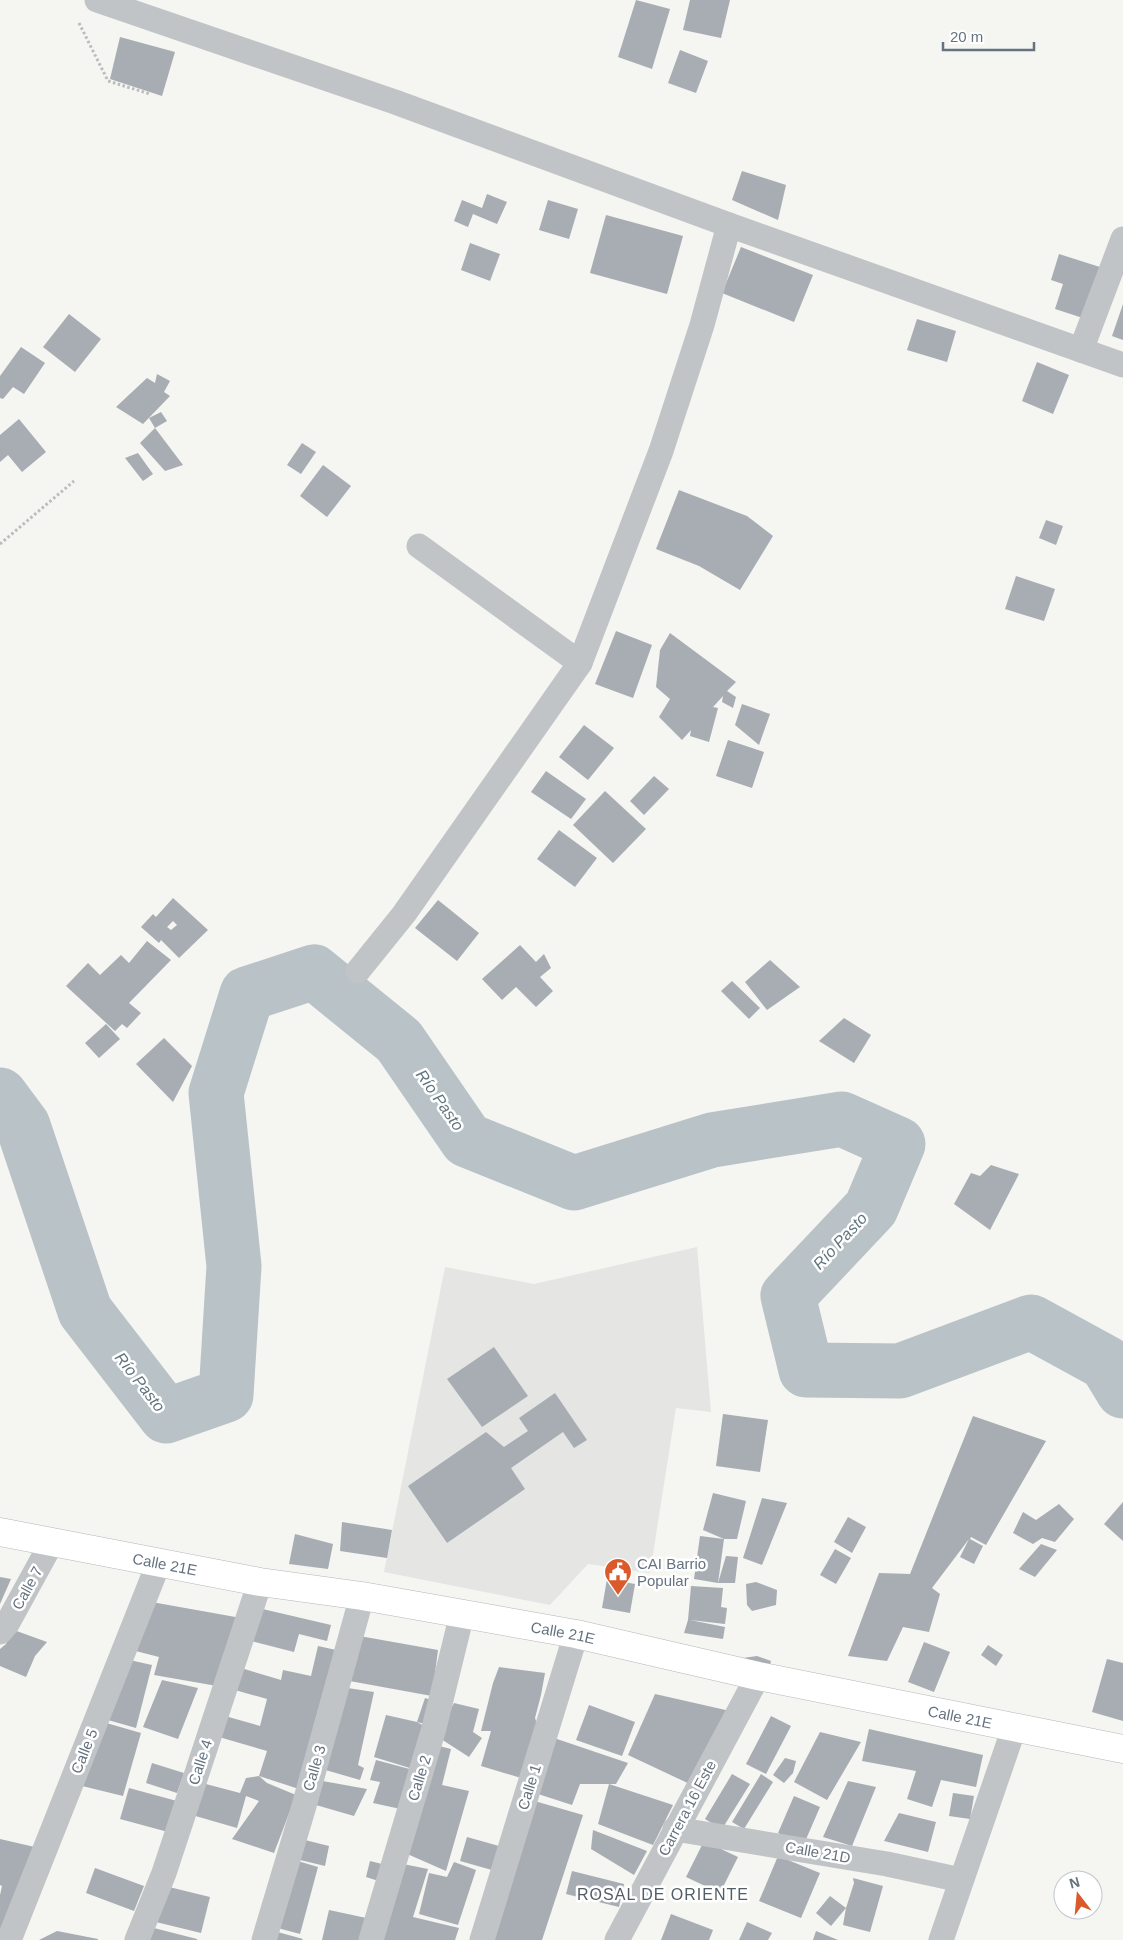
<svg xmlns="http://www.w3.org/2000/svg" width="1123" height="1940" viewBox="0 0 1123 1940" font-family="Helvetica,sans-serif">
  <rect width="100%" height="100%" fill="#f5f5f1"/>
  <polygon fill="#e5e6e4" points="697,1247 711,1412 676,1408 650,1573 588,1564 550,1605 384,1572 445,1267 534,1284"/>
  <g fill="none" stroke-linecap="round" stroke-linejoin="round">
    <polyline stroke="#b8c2c7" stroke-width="55" points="0,1095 23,1126 85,1311 166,1416 226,1395 234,1266 216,1093 247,994 314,972 399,1041 467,1140 574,1183 712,1140 842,1119 898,1144 871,1208 788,1296 806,1370 900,1371 1031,1322 1106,1363 1123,1391"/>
  </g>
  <g fill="#a7adb3" fill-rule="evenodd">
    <polygon points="636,0 670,9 652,69 618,57"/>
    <polygon points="690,0 730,0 721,38 683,30"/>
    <polygon points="120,37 175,52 162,96 110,79"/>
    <polygon points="680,50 708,61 696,93 668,83"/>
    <polygon points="742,171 786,185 778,220 732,200"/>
    <polygon points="487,194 507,202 497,224 473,214 468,227 454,221 462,200 482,208"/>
    <polygon points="548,200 578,209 569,239 539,230"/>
    <polygon points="606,215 683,236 667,294 590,273"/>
    <polygon points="470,243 500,254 490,281 461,270"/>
    <polygon points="741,247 813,275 794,322 722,293"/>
    <polygon points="1059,254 1103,268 1086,319 1055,309 1063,284 1051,280"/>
    <polygon points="1123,304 1123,340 1112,336"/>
    <polygon points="69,314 101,339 75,372 43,347"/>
    <polygon points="917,319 956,331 947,362 907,350"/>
    <polygon points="21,347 45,363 24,394 13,387 3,399 0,398 0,376"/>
    <polygon points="1037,362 1069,375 1053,414 1022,401"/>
    <polygon points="157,374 170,381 164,392 170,396 143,424 116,407 147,378 155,383"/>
    <polygon points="161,412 167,421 155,428 149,418"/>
    <polygon points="19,419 46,452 22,472 8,455 0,462 0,435"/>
    <polygon points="155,428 183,465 165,471 140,443"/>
    <polygon points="302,443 316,452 301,474 287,465"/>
    <polygon points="138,453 153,474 143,481 125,458"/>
    <polygon points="323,465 351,486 327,517 300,496"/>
    <polygon points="679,490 747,516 773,536 740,590 699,566 656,549"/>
    <polygon points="1046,520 1063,526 1056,545 1039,538"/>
    <polygon points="1016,576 1055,589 1044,621 1005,609"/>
    <polygon points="616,631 652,645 633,698 595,684"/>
    <polygon points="670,633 736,682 727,691 736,697 733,708 722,702 723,696 713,707 718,708 709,742 690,736 691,730 682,740 659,717 670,699 656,687 660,650"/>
    <polygon points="742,704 770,714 759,745 735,725"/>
    <polygon points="584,725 614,748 588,780 559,757"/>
    <polygon points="728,740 764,752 752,788 716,776"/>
    <polygon points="546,771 586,799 571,819 531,792"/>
    <polygon points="654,776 669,789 644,815 630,801"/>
    <polygon points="605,791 646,829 613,863 573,825"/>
    <polygon points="559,830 597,858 575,887 537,859"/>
    <path d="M173,898L208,930L179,958L161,940L159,943L141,927L153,914L156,917ZM173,921L177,925L171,930L167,927Z"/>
    <polygon points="438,900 479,933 457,961 415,928"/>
    <polygon points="147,941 171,960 129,1003 141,1013 127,1028 122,1024 115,1031 66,986 88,963 100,975 121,955 129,963"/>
    <polygon points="520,945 536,962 544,954 551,968 540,977 553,991 536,1007 516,987 502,1000 482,979"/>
    <polygon points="770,960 800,987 767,1010 745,982"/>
    <polygon points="732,981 760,1008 749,1019 721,991"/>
    <polygon points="844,1018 871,1035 854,1063 819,1041"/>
    <polygon points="106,1024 120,1039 99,1058 85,1043"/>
    <polygon points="164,1038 192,1066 173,1102 136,1064"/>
    <polygon points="991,1165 1019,1174 990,1230 954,1204 971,1173 980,1176"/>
    <polygon points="494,1347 528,1396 482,1427 447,1379"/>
    <polygon points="555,1393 587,1440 574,1448 563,1432 511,1468 525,1489 447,1543 408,1486 486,1432 504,1447 528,1431 519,1418"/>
    <polygon points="723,1414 768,1420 760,1472 716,1466"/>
    <polygon points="973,1416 1046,1441 986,1545 971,1537 970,1539 983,1546 974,1564 960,1557 969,1539 932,1588 940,1594 929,1632 903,1627 887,1661 848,1656 879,1573 910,1574"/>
    <polygon points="713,1493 746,1501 737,1539 724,1539 703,1530"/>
    <polygon points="762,1498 787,1503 762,1565 743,1558"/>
    <polygon points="1123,1502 1123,1541 1104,1524"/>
    <polygon points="1059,1504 1074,1519 1055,1542 1042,1538 1033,1544 1013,1533 1023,1512 1036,1520"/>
    <polygon points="848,1517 866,1527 852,1553 834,1542"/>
    <polygon points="342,1522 392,1530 387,1558 340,1551"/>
    <polygon points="295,1534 333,1544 328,1569 289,1564"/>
    <polygon points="700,1536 724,1539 718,1583 694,1579"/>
    <polygon points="1041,1544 1057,1550 1035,1577 1019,1569"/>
    <polygon points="835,1549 851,1558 836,1584 820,1575"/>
    <polygon points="726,1556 738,1557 735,1583 718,1583"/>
    <polygon points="0,1577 11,1579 0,1604"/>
    <polygon points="607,1579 635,1584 630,1613 602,1608"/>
    <polygon points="756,1582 777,1590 776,1605 752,1611 747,1605 746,1584"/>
    <polygon points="691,1586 723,1588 721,1607 727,1608 725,1624 690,1620 725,1627 723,1639 684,1633 688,1620"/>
    <polygon points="146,1601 241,1618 217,1686 154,1675 159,1657 128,1649"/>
    <polygon points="254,1607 331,1625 327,1641 299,1634 294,1652 243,1639"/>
    <polygon points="11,1629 47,1642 35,1656 26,1677 0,1666 0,1649 6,1644"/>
    <polygon points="354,1635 438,1650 432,1696 344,1680"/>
    <polygon points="924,1642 950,1652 934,1692 908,1682"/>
    <polygon points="988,1645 1003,1655 996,1666 981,1655"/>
    <polygon points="318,1646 336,1650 299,1789 259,1776 267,1751 219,1737 225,1716 260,1726 267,1699 235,1690 241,1668 281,1680 283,1670 311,1676"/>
    <polygon points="757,1656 771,1661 768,1673 737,1665 743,1658"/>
    <polygon points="125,1659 152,1665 136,1728 101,1718"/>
    <polygon points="1107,1659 1123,1663 1123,1721 1092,1712"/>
    <polygon points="499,1667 545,1673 541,1695 535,1718 537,1724 521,1778 481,1766 491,1731 481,1731 493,1683"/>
    <polygon points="162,1680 198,1688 178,1739 143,1727"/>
    <polygon points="341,1687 374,1692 358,1765 364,1768 360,1780 322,1769"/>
    <polygon points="655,1694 730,1711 694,1786 628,1755"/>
    <polygon points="425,1698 434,1701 433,1726 417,1722"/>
    <polygon points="454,1703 479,1709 473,1732 482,1738 469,1757 441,1739 447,1716"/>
    <polygon points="589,1705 635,1722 622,1756 576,1740"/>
    <polygon points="386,1715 417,1722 424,1726 413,1769 374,1757"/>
    <polygon points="771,1716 791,1726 766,1774 746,1764"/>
    <polygon points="96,1720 141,1733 123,1796 74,1784"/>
    <polygon points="869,1729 983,1755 976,1787 941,1780 932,1807 907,1799 916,1771 862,1761"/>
    <polygon points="820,1732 861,1742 827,1800 794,1782"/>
    <polygon points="554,1738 628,1763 616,1784 609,1784 673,1805 653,1845 598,1824 609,1784 580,1784 572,1805 535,1793"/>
    <polygon points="435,1745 451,1749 442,1785 469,1791 446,1871 405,1853"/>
    <polygon points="785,1758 796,1761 793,1773 784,1783 773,1775"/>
    <polygon points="376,1760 417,1771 405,1810 373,1803 380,1782 370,1780"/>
    <polygon points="152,1763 184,1773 177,1793 146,1783"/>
    <polygon points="732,1774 750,1784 722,1829 705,1819"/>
    <polygon points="761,1774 773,1782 744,1829 732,1822"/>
    <polygon points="259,1776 267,1783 296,1795 274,1853 232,1839 259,1801 246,1796 237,1828 192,1815 202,1783 240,1793 246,1778"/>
    <polygon points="317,1780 367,1789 354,1816 309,1803"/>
    <polygon points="848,1781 876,1787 852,1846 823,1837"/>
    <polygon points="129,1788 177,1801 168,1832 120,1819"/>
    <polygon points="953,1793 974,1796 970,1819 949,1816"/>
    <polygon points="794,1796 820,1807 804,1844 778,1833"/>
    <polygon points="531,1800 583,1815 542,1940 491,1940"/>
    <polygon points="899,1813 936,1822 928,1852 884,1841"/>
    <polygon points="593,1830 647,1851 634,1875 591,1849"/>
    <polygon points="467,1837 499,1846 492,1870 460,1861"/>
    <polygon points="297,1838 329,1846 325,1866 292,1858"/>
    <polygon points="0,1839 39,1848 0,1940 0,1895 2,1886 0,1885"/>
    <polygon points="704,1841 738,1857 720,1893 686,1877"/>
    <polygon points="778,1856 820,1873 801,1918 759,1901"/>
    <polygon points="291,1859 318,1867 300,1934 270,1926"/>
    <polygon points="370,1861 390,1866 385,1883 366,1877"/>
    <polygon points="454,1862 476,1870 458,1925 419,1914 429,1873 447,1877"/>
    <polygon points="398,1863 428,1869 413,1917 459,1928 455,1940 376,1940"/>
    <polygon points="95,1868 144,1886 134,1911 86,1893"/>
    <polygon points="572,1871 624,1884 619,1907 566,1894"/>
    <polygon points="853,1878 883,1886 870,1932 843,1925 846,1908 854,1883"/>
    <polygon points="165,1886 210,1897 201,1933 156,1922"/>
    <polygon points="830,1896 846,1908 831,1926 816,1913"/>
    <polygon points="329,1910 371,1919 361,1940 322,1940"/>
    <polygon points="671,1914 713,1930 709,1940 661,1940"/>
    <polygon points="747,1922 772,1933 768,1940 739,1940"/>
    <polygon points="150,1927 197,1939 197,1940 146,1940"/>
    <polygon points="57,1931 98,1939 98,1940 39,1940"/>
    <polygon points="274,1931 303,1939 302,1940 273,1940"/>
    <polygon points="816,1931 838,1940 813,1940"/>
  </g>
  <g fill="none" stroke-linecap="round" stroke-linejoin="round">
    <defs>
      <g id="secondary">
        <path id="s1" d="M0,1532L260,1582L362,1596L576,1634L758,1676L1123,1749"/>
      </g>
    </defs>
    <use href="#secondary" stroke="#b3b7bb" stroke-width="29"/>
    <g stroke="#babcbe" stroke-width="3" stroke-dasharray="2.5 2.5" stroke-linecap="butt">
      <polyline points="79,23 108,81 150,94"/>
      <polyline points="0,544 74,481"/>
    </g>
    <g stroke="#c0c4c7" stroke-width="25">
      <polyline points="97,0 395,102 729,225 1123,365"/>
      <polyline points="1081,350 1123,239"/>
      <polyline points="419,546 580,663"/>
      <polyline points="358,971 404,914 580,663 661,451 702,325 729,225"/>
      <polyline points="0,1632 7,1624 52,1542"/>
      <polyline points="675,1829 887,1864 961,1880"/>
      <polyline points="9,1940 159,1562"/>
      <polyline points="137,1940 164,1873 260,1582"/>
      <polyline points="264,1940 304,1806 362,1596"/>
      <polyline points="371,1940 434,1728 462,1614"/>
      <polyline points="482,1940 576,1634"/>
      <polyline points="617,1940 758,1676"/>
      <polyline points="941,1940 1014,1728"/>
    </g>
    <use href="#secondary" stroke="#fff" stroke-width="28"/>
  </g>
  <defs>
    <symbol id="civic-pin" viewBox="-11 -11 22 30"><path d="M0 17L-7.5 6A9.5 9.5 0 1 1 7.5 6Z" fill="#da5a2b" stroke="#fff"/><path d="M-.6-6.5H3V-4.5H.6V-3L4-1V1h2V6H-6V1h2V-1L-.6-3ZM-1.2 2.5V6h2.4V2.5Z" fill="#fff"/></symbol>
  </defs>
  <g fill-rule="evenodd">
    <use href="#civic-pin" x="602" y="1556" width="32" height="43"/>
  </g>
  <g text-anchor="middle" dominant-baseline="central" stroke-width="5" stroke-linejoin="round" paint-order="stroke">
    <g font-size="15" fill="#657381" stroke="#fff">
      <text stroke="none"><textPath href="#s1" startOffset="168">Calle 21E</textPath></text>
      <text transform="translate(27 1588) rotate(-61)">Calle 7</text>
      <text stroke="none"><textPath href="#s1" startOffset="572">Calle 21E</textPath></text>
      <text stroke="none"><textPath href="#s1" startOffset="978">Calle 21E</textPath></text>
      <text transform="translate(84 1751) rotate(-68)">Calle 5</text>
      <text transform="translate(200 1762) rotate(-72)">Calle 4</text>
      <text transform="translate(314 1768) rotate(-74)">Calle 3</text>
      <text transform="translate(419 1778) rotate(-73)">Calle 2</text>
      <text transform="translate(529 1787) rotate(-73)">Calle 1</text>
      <text transform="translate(687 1808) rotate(-62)">Carrera 16 Este</text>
      <text transform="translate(818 1852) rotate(10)">Calle 21D</text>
    </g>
    <g font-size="15" fill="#657381" stroke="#fff" text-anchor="start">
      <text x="637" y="1563">CAI Barrio<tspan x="637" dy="17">Popular</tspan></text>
    </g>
    <g font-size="16" font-style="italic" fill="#61757e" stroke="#fff">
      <text transform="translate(440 1100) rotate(55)">Río Pasto</text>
      <text transform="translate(840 1241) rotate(-47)">Río Pasto</text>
      <text transform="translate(140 1382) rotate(52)">Río Pasto</text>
    </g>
    <g font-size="16" letter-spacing="1" fill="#525d66" stroke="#fff">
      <text x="663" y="1894">ROSAL DE ORIENTE</text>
    </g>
  </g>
  <g transform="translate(1078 1895) rotate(344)"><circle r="24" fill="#ffffff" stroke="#c1c7cd"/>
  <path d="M0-4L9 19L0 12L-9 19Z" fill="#da5a2b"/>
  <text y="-8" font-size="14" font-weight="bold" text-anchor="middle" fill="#657381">N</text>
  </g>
  <path d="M943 42v8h91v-8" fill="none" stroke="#657381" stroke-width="2.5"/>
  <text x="950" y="42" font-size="15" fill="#657381" stroke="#ffffff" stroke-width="4" paint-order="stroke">20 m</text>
</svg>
